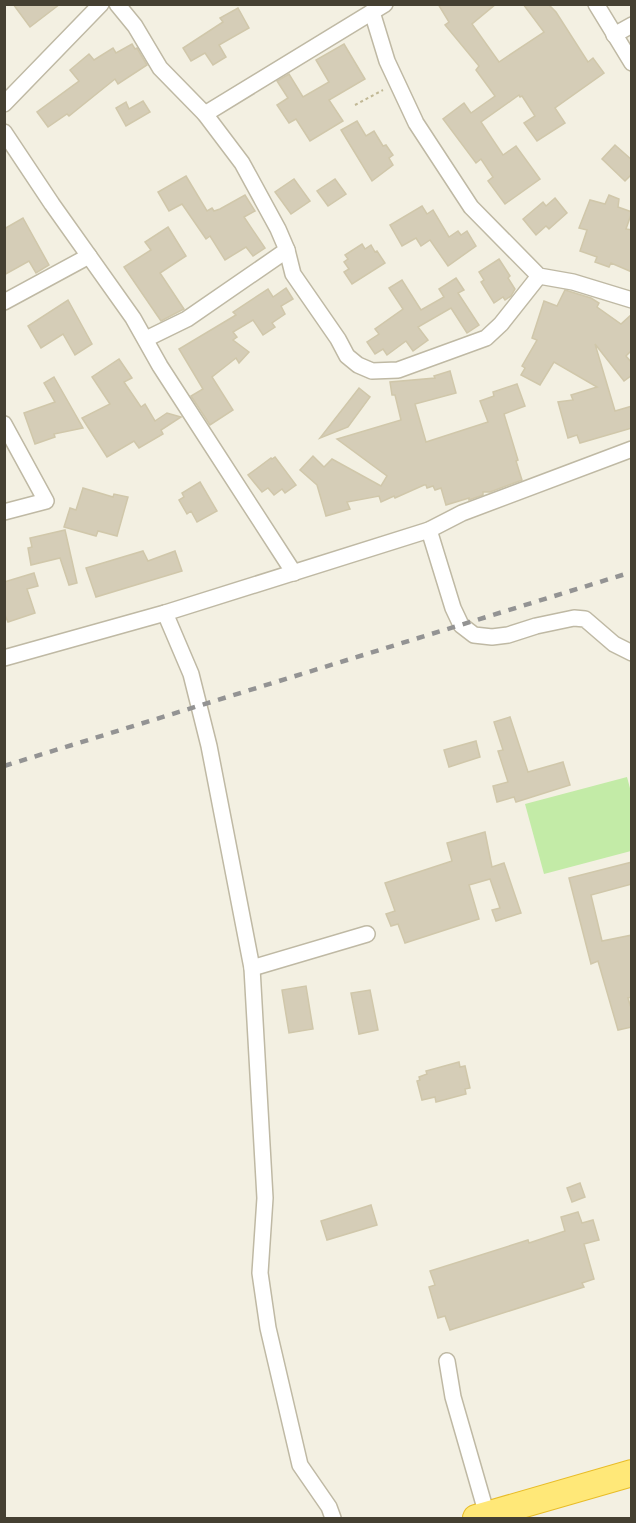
<svg xmlns="http://www.w3.org/2000/svg" width="636" height="1523" viewBox="0 0 636 1523" font-family="'Public Sans',sans-serif">
  <rect width="100%" height="100%" fill="#f3f0e2"/>
  <polygon fill="#c3eba7" points="627,777 631,792 631,851 544,874 525,804"/>
  <g fill="#d5cdb7" stroke="#d0c7aa" stroke-width="1.5">
    <polygon points="13,4 60,4 30,27"/>
    <polygon points="438,4 496,4 472,24 499,62 544,32 523,4 548,4 556,12 588,62 593,58 604,73 555,108 565,123 537,141 524,123 535,116 522,96 520,97 519,95 481,122 503,155 516,146 540,179 505,204 488,181 493,177 481,159 476,163 443,119 464,103 471,113 495,96 476,70 479,66 445,25 449,22"/>
    <polygon points="238,8 249,28 219,45 226,57 213,65 205,53 191,61 183,48 223,22 220,18"/>
    <polygon points="132,44 135,49 137,48 147,65 118,84 115,79 69,116 67,114 48,127 37,112 79,81 70,70 89,54 94,60 113,48 116,53"/>
    <polygon points="344,44 365,79 329,100 343,121 310,141 296,119 289,123 277,105 288,98 277,81 289,74 303,97 329,82 316,60"/>
    <polygon points="143,101 150,112 126,126 116,108 126,102 129,109"/>
    <polygon points="357,121 366,136 374,131 383,146 386,145 393,155 389,158 393,165 372,181 341,130"/>
    <polygon points="615,145 632,160 632,174 625,181 602,159"/>
    <polygon points="186,176 207,211 212,208 214,211 220,209 245,195 255,211 244,217 265,248 253,256 246,247 225,260 210,236 206,239 182,204 169,211 158,192"/>
    <polygon points="294,179 310,201 291,214 275,192"/>
    <polygon points="335,179 346,194 328,206 317,191"/>
    <polygon points="609,195 619,199 618,207 632,212 626,229 632,230 632,272 611,263 609,267 595,262 597,257 580,251 587,230 579,228 590,200 605,204"/>
    <polygon points="555,198 567,213 549,229 546,226 536,235 523,219 543,202 546,206"/>
    <polygon points="422,206 427,214 433,210 449,237 458,231 461,235 467,231 476,246 448,266 430,240 421,246 416,238 402,246 390,225"/>
    <polygon points="23,218 49,265 36,273 29,261 4,275 4,229"/>
    <polygon points="168,227 186,256 160,273 184,309 161,321 124,267 151,250 145,242"/>
    <polygon points="362,244 365,249 371,245 375,252 377,251 385,263 352,284 344,272 349,269 344,262 348,259 345,255"/>
    <polygon points="499,259 510,276 508,278 515,289 511,296 505,300 503,297 494,303 481,282 484,280 479,272"/>
    <polygon points="456,278 464,290 458,293 479,325 467,333 451,308 418,327 428,340 413,351 406,341 387,355 383,349 375,354 367,342 379,334 375,329 403,309 389,288 402,280 421,310 444,297 439,289"/>
    <polygon points="286,288 293,299 281,306 285,314 272,323 275,327 263,335 253,320 233,332 237,337 233,340 249,352 239,363 236,358 212,377 233,410 210,425 191,396 203,389 179,349 236,315 233,312 268,289 273,297"/>
    <polygon points="565,290 591,298 599,303 597,307 621,324 632,314 632,350 626,356 632,363 632,375 624,381 595,344 615,411 632,406 632,428 580,443 577,435 568,438 558,402 573,400 571,395 597,387 554,362 540,385 521,375 525,368 522,366 537,340 532,338 544,301 557,306"/>
    <polygon points="68,300 92,344 75,355 63,334 41,348 28,326"/>
    <polygon points="119,359 132,378 124,382 141,407 145,404 155,421 167,413 181,417 161,430 163,434 139,448 134,441 107,457 82,418 110,404 92,377"/>
    <polygon points="450,371 456,393 415,404 426,442 488,422 480,401 494,396 493,392 517,384 525,406 504,414 518,460 516,461 522,480 490,492 483,492 483,495 469,500 469,498 446,505 441,488 435,490 433,486 427,488 426,485 424,485 395,498 394,496 381,502 379,496 347,502 350,509 326,516 317,485 300,470 313,456 324,467 332,459 381,486 387,476 337,439 401,420 395,395 392,395 390,382 435,378 434,376"/>
    <polygon points="54,377 83,428 54,434 55,437 35,444 24,413 55,402 44,383"/>
    <polygon points="359,388 370,397 348,427 320,438"/>
    <polygon points="275,457 296,485 285,493 282,489 274,495 268,488 262,492 248,475 271,458 272,459"/>
    <polygon points="200,482 217,511 197,522 191,511 187,514 179,500 184,497 182,493"/>
    <polygon points="83,488 113,497 114,494 128,497 117,536 98,531 96,536 64,527 70,508 76,510"/>
    <polygon points="65,530 77,583 69,585 60,558 31,565 28,548 32,547 30,538"/>
    <polygon points="143,551 148,561 175,551 182,571 96,597 86,568"/>
    <polygon points="34,573 38,586 27,589 35,613 8,622 4,613 4,582"/>
    <polygon points="510,717 528,772 563,762 570,785 516,802 514,797 497,802 493,786 508,782 498,751 503,750 494,722"/>
    <polygon points="476,741 480,757 449,767 444,750"/>
    <polygon points="485,832 492,867 504,863 521,913 496,921 492,910 500,908 490,879 469,885 479,919 405,943 398,924 391,926 386,914 395,911 385,883 452,861 447,843"/>
    <polygon points="632,862 632,884 591,895 602,941 632,935 632,997 628,998 632,1011 632,1027 618,1030 598,961 591,964 569,878"/>
    <polygon points="306,986 313,1029 289,1033 282,990"/>
    <polygon points="370,990 378,1030 359,1034 351,993"/>
    <polygon points="459,1062 460,1067 465,1066 470,1088 465,1089 466,1094 436,1102 435,1097 422,1100 417,1081 420,1080 419,1077 427,1074 426,1071"/>
    <polygon points="580,1183 585,1197 572,1202 567,1188"/>
    <polygon points="371,1205 377,1225 327,1240 321,1221"/>
    <polygon points="578,1212 582,1223 593,1220 599,1240 584,1244 594,1279 582,1283 584,1287 450,1330 445,1316 438,1318 429,1287 435,1285 430,1271 528,1240 529,1243 565,1231 561,1217"/>
  </g>
  <g fill="none" stroke-linecap="round" stroke-linejoin="round">
    <defs>
      <g id="minor">
        <polyline points="117,4 135,26 160,68 205,114 242,163 278,229 287,250 293,274 338,339 347,356 358,365 372,371 398,370 486,338 501,324 539,276"/>
        <polyline points="596,4 632,63"/>
        <polyline points="372,12 387,61 416,123 471,207 539,276 573,282 632,300"/>
        <polyline points="614,35 632,25"/>
        <polyline points="4,104 101,4"/>
        <polyline points="205,114 385,4"/>
        <polyline points="4,132 52,204 133,318 160,366 294,573"/>
        <polyline points="4,302 89,256"/>
        <polyline points="146,339 187,319 287,250"/>
        <polyline points="4,424 46,501 4,512"/>
        <polyline points="429,530 453,608 461,625 474,635 492,637 508,635 536,626 574,618 585,619 614,644 632,653"/>
        <polyline points="165,613 191,674 209,746 252,968 265,1198 260,1273 268,1328 300,1465 329,1507 333,1518"/>
        <polyline points="4,658 165,613 429,530 462,513 632,449"/>
        <polyline points="252,968 367,934"/>
        <polyline points="447,1361 453,1397 487,1515"/>
      </g>
      <polyline id="trunk" points="476,1518 632,1473"/>
    </defs>
    <use href="#minor" stroke="#bfb9a4" stroke-width="18"/>
    <use href="#trunk" stroke="#e8bc27" stroke-width="28"/>
    <polyline stroke="#c1b895" stroke-width="2" stroke-dasharray="3 3" stroke-linecap="butt" points="355,105 383,90"/>
    <use href="#minor" stroke="#fff" stroke-width="15"/>
    <use href="#trunk" stroke="#ffe878" stroke-width="26"/>
    <polyline stroke="#939393" stroke-width="4.5" stroke-dasharray="8 8" stroke-linecap="butt" points="4,766 632,572"/>
  </g>
  <rect width="636" height="1523" fill="none" stroke="#454032" stroke-width="12"/>
</svg>
